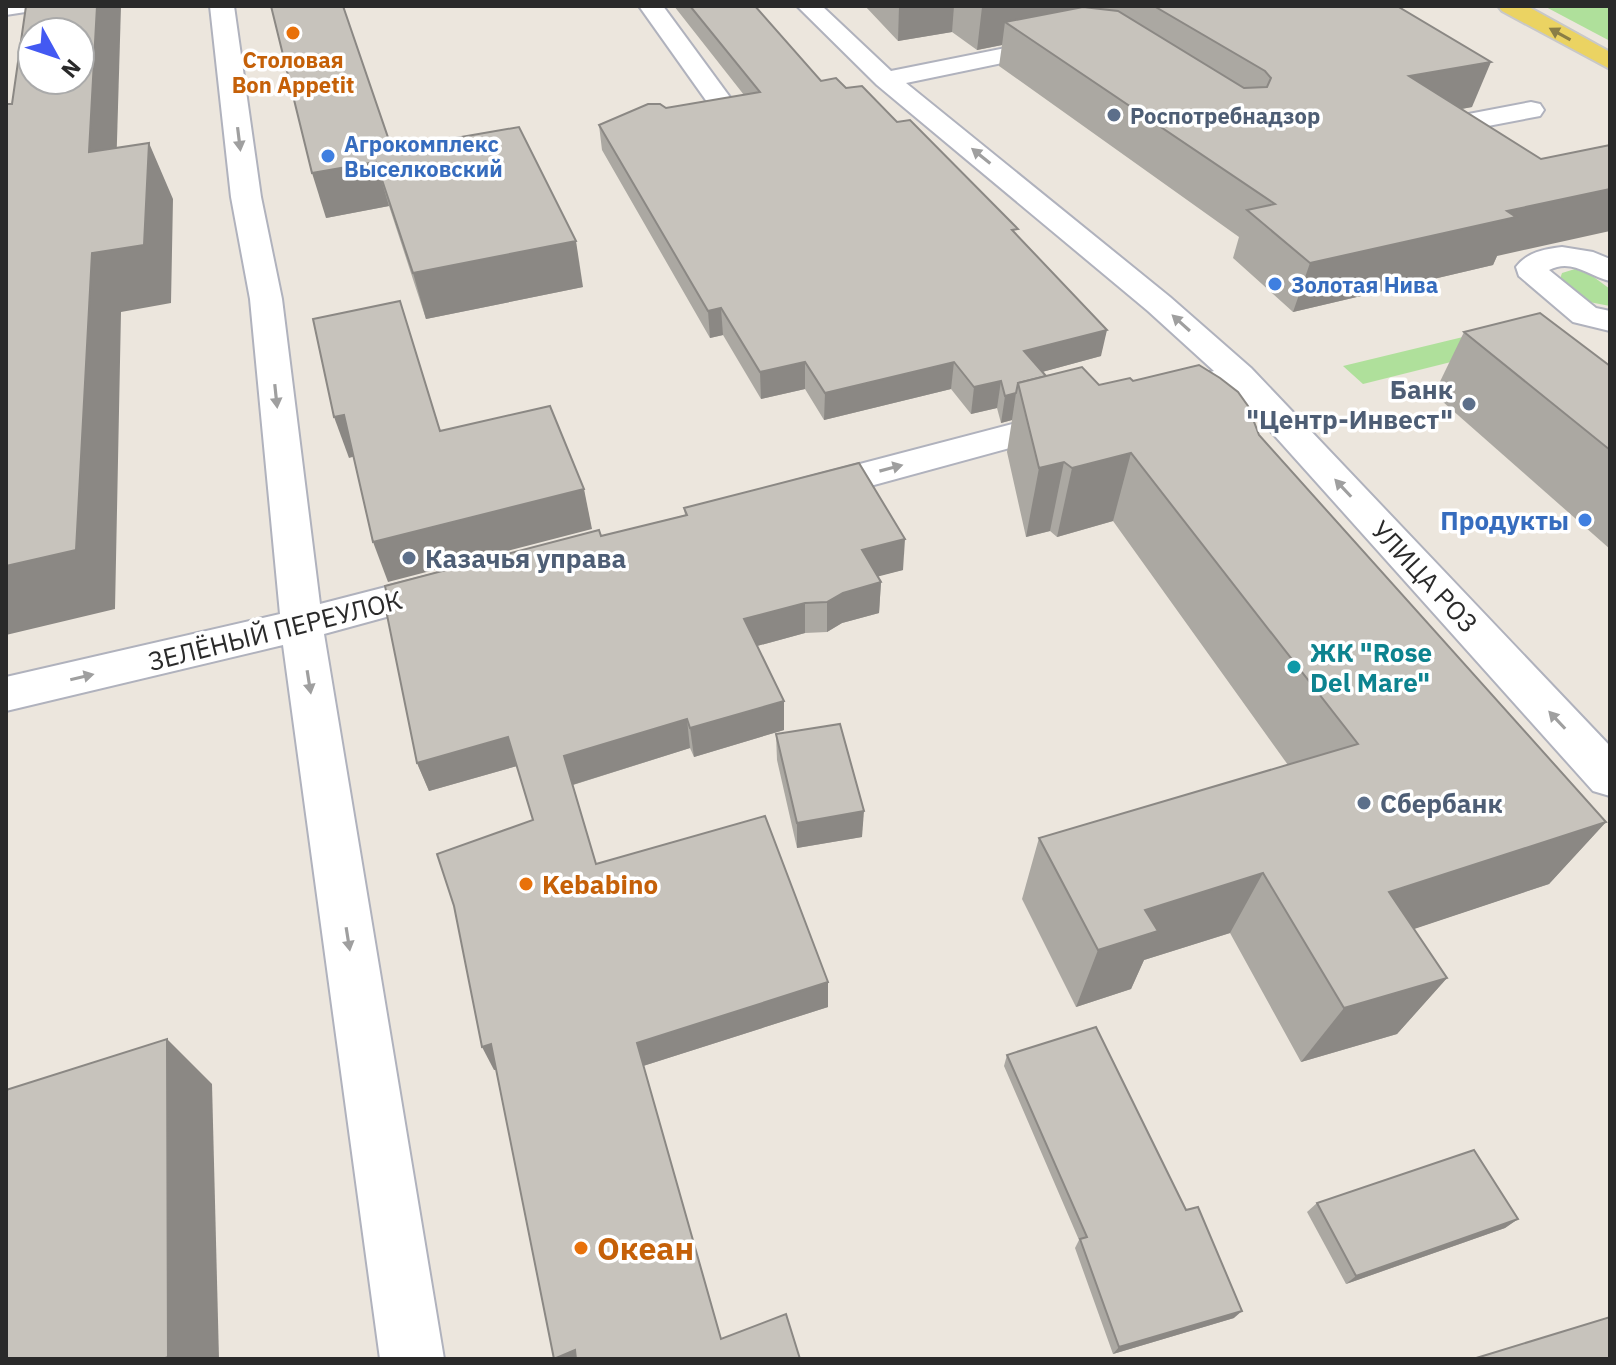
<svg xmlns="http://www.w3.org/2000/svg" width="1616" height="1365" viewBox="0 0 1616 1365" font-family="'IBM Plex Sans',sans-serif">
  <rect width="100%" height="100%" fill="#ece6dd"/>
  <g fill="#afe09b">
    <polygon points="1544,6 1610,6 1610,41"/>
    <polygon points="1575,269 1591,275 1610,289 1610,306 1589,302 1560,279 1562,273"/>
    <polygon points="1463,337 1503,349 1363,384 1343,366"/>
  </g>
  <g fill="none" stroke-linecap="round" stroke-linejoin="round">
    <defs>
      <g id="minor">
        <polygon points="6,6 36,6 32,11 6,15"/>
        <polygon points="210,6 234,6 261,197 282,299 320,604 448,571 463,576 469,586 463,596 324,634 444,1359 380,1359 283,645 6,711 6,677 280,614 250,299 231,197"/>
        <polygon points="639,6 663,6 732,100 728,106 710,106"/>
        <polygon points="797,6 822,6 891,71 1060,37 1069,39 1072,44 1069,49 906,83 1170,297 1251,368 1610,746 1610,796 1593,791 1232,388 1163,406 1151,403 1145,395 1151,387 1214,371 1148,311 877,85"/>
        <polygon points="1531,102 1540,104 1544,110 1540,116 1467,130 1458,128 1454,122 1458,116"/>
        <path d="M1562,247L1593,252L1610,259V281C1588,276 1572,258 1549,270L1596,308L1610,311V331L1573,322L1519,276L1516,267C1527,252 1545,249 1562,247Z"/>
        <polygon points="1066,410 1079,413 1084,421 1079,429 808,503 795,499 789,490 795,481"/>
      </g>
      <polygon id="major" points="1498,6 1527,6 1610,52 1610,69 1502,11"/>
    </defs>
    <use href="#minor" stroke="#b0b2bd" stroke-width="4"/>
    <use href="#major" stroke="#c8c8c8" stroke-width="4"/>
    <use href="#minor" fill="#fff" fill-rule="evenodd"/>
    <use href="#major" fill="#ebd362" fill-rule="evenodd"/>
  </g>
  <g fill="#aba8a2">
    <polygon points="674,6 755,6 821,81 846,88 897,122 1017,236 1101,356 1042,372 1046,376 1099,385 1133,381 1259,435 1606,822 1549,884 1413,929 1447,978 1397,1034 1301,1062 1230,933 1144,960 1131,989 1076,1007 1022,899 1039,838 1288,765 1113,521 1057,537 1050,531 1026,537 1007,452 1012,420 1001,423 997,408 971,414 951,389 824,420 805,389 761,399 723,335 710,338 602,150 599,125 666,108 744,95"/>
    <polygon points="865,6 1397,6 1472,107 1461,109 1497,256 1493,265 1293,312 1233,258 1239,237 999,66 1002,45 977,50 952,32 898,41"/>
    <polygon points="392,149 583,287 426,319 389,206 326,218"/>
    <polygon points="1464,332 1610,366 1610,549 1434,394"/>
    <polygon points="684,508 903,570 877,576 881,582 879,613 842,623 827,632 805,633 757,646 784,701 784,730 694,757 690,748 573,785 596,864 828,982 828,1007 643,1066 721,1339 800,1359 555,1359 496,1070 494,1070 533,820 517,766 429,791 417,763 601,536 685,515"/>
    <polygon points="776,734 862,837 797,848 777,760"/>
    <polygon points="1007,1055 1234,1318 1113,1354 1075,1248 1079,1240 1004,1066"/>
    <polygon points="1317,1203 1518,1219 1505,1228 1346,1284 1307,1212"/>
  </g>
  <g fill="#8b8884">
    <polygon points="97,6 121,6 115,208 89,152"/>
    <polygon points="899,6 954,6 952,32 898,41"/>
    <polygon points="986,6 1079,6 1075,30 1005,22 1002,45 977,50 982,7"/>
    <polygon points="1491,62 1472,107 1392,122 1409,76"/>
    <polygon points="149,143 173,199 171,303 121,312 115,609 6,635 6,566 92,253"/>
    <polygon points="376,162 389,206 326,218 312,173"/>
    <polygon points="1610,189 1610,231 1497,256 1493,265 1293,312 1310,263 1507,211"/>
    <polygon points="576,241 583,287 426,319 413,273"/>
    <polygon points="721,308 723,335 710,338 708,311"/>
    <polygon points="1107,330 1101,356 1020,378 1024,351"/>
    <polygon points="805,362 805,389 761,399 760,372"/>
    <polygon points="954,362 951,389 824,420 825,393"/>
    <polygon points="1001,381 997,408 971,414 974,387"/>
    <polygon points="1016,393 1012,420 1001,423 1005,396"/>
    <polygon points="344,415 359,455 349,458 334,417"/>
    <polygon points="1131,453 1113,521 1057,537 1072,468"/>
    <polygon points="1064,462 1050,531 1026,537 1039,468"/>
    <polygon points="584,489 592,529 388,582 373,542"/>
    <polygon points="905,539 903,570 861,581 862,550"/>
    <polygon points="881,582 879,613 842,623 827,632 827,602 843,593"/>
    <polygon points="805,603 805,633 746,649 744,619"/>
    <polygon points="784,701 784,730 694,757 690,728"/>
    <polygon points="687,719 690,748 572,785 564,756"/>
    <polygon points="508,737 517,766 429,791 417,763"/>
    <polygon points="864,811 862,837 797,848 797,823"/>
    <polygon points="1606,822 1549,884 1345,952 1389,892"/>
    <polygon points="1263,873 1230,933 1144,960 1131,989 1076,1007 1098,950 1145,910"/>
    <polygon points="1447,978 1397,1034 1301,1062 1344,1008"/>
    <polygon points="828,982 828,1007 643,1066 637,1043"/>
    <polygon points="167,1039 212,1084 219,1359 163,1359"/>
    <polygon points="491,1044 502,1068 494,1070 482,1047"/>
    <polygon points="1518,1219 1505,1228 1346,1284 1356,1276"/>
    <polygon points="1242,1311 1234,1318 1113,1354 1119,1347"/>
    <polygon points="575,1350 581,1359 555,1359"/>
  </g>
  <g fill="#c7c3bc" stroke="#8b8884" stroke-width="2" fill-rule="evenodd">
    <path d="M26,6H97L89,152L149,143L144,245L92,253L76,550L6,566V104H12ZM32,32H80V80H32Z"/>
    <polygon points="271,6 343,6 392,149 519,127 576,241 413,273 376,162 312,173"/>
    <polygon points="690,6 755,6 821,81 836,78 846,88 862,86 897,122 910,120 1018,229 1012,230 1107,330 1024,351 1046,376 1018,383 1016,393 1005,396 1001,381 974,387 954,362 825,393 805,362 760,372 721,308 708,311 599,125 648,104 660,104 666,108 760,92"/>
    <polygon points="1154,6 1397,6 1491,62 1409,76 1541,159 1610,145 1610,189 1507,211 1516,217 1310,263 1247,210 1275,204 1005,22 1083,7 1118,11 1244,88 1267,87 1271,78 1265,71"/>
    <polygon points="400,301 440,431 550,406 584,489 373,542 344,415 334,417 313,319"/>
    <polygon points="1540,313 1610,366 1610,450 1464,332"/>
    <polygon points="1199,365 1220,378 1238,392 1248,406 1259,435 1606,822 1389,892 1447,978 1344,1008 1263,873 1145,910 1158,931 1098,950 1039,838 1358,744 1131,453 1072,468 1064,462 1039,468 1018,383 1082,367 1099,385 1130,378 1133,381"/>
    <polygon points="859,463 905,539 862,550 881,582 843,593 827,602 805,603 744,619 784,701 690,728 687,719 564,756 596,864 765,816 828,982 637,1043 721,1339 786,1314 800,1359 576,1359 575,1350 554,1359 491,1044 482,1047 454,906 437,854 533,820 508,737 417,763 387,615 391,614 385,586 599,530 601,536 687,515 684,508"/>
    <polygon points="840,724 864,811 797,823 776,734"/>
    <polygon points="1096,1027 1186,1210 1198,1207 1242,1311 1119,1347 1080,1239 1087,1237 1007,1055"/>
    <polygon points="167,1039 168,1357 163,1359 6,1359 6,1090"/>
    <polygon points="1474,1150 1518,1219 1356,1276 1317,1203"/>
    <polygon points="1610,1317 1610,1359 1473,1359"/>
  </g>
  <defs><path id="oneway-solid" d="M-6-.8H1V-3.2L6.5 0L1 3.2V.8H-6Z" transform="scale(2)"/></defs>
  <use fill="#8a7e46" href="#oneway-solid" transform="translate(1560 34) rotate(-151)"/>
  <g fill="#9f9f9f">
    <use href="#oneway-solid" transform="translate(239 139) rotate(83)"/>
    <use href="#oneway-solid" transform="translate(981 156) rotate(-141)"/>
    <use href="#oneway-solid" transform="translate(1181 323) rotate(-138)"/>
    <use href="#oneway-solid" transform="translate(276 396) rotate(84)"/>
    <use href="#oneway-solid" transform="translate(891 468) rotate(-15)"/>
    <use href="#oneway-solid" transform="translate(1343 488) rotate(-133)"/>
    <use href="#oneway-solid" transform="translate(82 677) rotate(-13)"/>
    <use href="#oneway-solid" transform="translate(309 682) rotate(81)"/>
    <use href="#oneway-solid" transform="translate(1557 720) rotate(-133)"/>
    <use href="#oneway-solid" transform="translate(348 939) rotate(81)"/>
  </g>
  <g fill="#e8710a" stroke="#fff" stroke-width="3">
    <circle cx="293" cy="33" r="8"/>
    <circle cx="526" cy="884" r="8"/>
    <circle cx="581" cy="1248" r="8"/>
  </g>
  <g fill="#5c6f8a" stroke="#fff" stroke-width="3">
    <circle cx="1114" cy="115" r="8"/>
    <circle cx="1469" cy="404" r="8"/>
    <circle cx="409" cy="558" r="8"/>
    <circle cx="1364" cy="803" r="8"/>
  </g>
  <g fill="#3f7fe0" stroke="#fff" stroke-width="3">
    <circle cx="328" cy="156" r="8"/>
    <circle cx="1275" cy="284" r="8"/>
    <circle cx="1585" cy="520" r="8"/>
  </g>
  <circle fill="#0f9aa8" stroke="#fff" stroke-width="3" cx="1294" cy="667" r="8"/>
  <g text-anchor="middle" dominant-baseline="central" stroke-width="7" stroke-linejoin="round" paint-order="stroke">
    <g font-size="22" font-weight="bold" fill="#c56008" stroke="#fff">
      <text x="293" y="59">Столовая<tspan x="293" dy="25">Bon Appetit</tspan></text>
    </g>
    <g font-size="22" font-weight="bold" fill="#4e5e75" stroke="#fff" text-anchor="start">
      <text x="1130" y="115">Роспотребнадзор</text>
    </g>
    <g font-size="22" font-weight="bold" fill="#366cbe" stroke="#fff" text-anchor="start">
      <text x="344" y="143">Агрокомплекс<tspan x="344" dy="25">Выселковский</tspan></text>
      <text x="1291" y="284">Золотая Нива</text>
    </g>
    <g font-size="26" font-weight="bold" fill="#4e5e75" stroke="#fff" text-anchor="start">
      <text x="1453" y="389" text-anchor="end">Банк<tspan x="1453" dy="30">"Центр-Инвест"</tspan></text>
      <text x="425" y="558">Казачья управа</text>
      <text x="1380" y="803">Сбербанк</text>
    </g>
    <g font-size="26" font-weight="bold" fill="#366cbe" stroke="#fff" text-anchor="end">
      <text x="1569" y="520">Продукты</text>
    </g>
    <g font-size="26" fill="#2a2a2a" stroke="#fff">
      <text transform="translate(1425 576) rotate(47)">УЛИЦА РОЗ</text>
      <text transform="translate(275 630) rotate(-14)">ЗЕЛЁНЫЙ ПЕРЕУЛОК</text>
    </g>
    <g font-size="26" font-weight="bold" fill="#0d838f" stroke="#fff" text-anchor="start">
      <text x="1310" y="652">ЖК "Rose<tspan x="1310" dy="30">Del Mare"</tspan></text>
    </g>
    <g font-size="26" font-weight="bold" fill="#c56008" stroke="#fff" text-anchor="start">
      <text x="542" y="884">Kebabino</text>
    </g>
    <g font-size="32" font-weight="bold" fill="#c56008" stroke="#fff" text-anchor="start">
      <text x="597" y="1248">Океан</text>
    </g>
  </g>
  <rect width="1616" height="1365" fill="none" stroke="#2a2a2a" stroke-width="16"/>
  <g transform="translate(56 56) rotate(130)"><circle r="38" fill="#ffffff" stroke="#aaaaaa" stroke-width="2"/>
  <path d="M0-6L14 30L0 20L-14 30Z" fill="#4359f2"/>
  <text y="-12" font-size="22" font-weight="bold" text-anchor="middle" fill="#2a2a2a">N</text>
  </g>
</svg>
